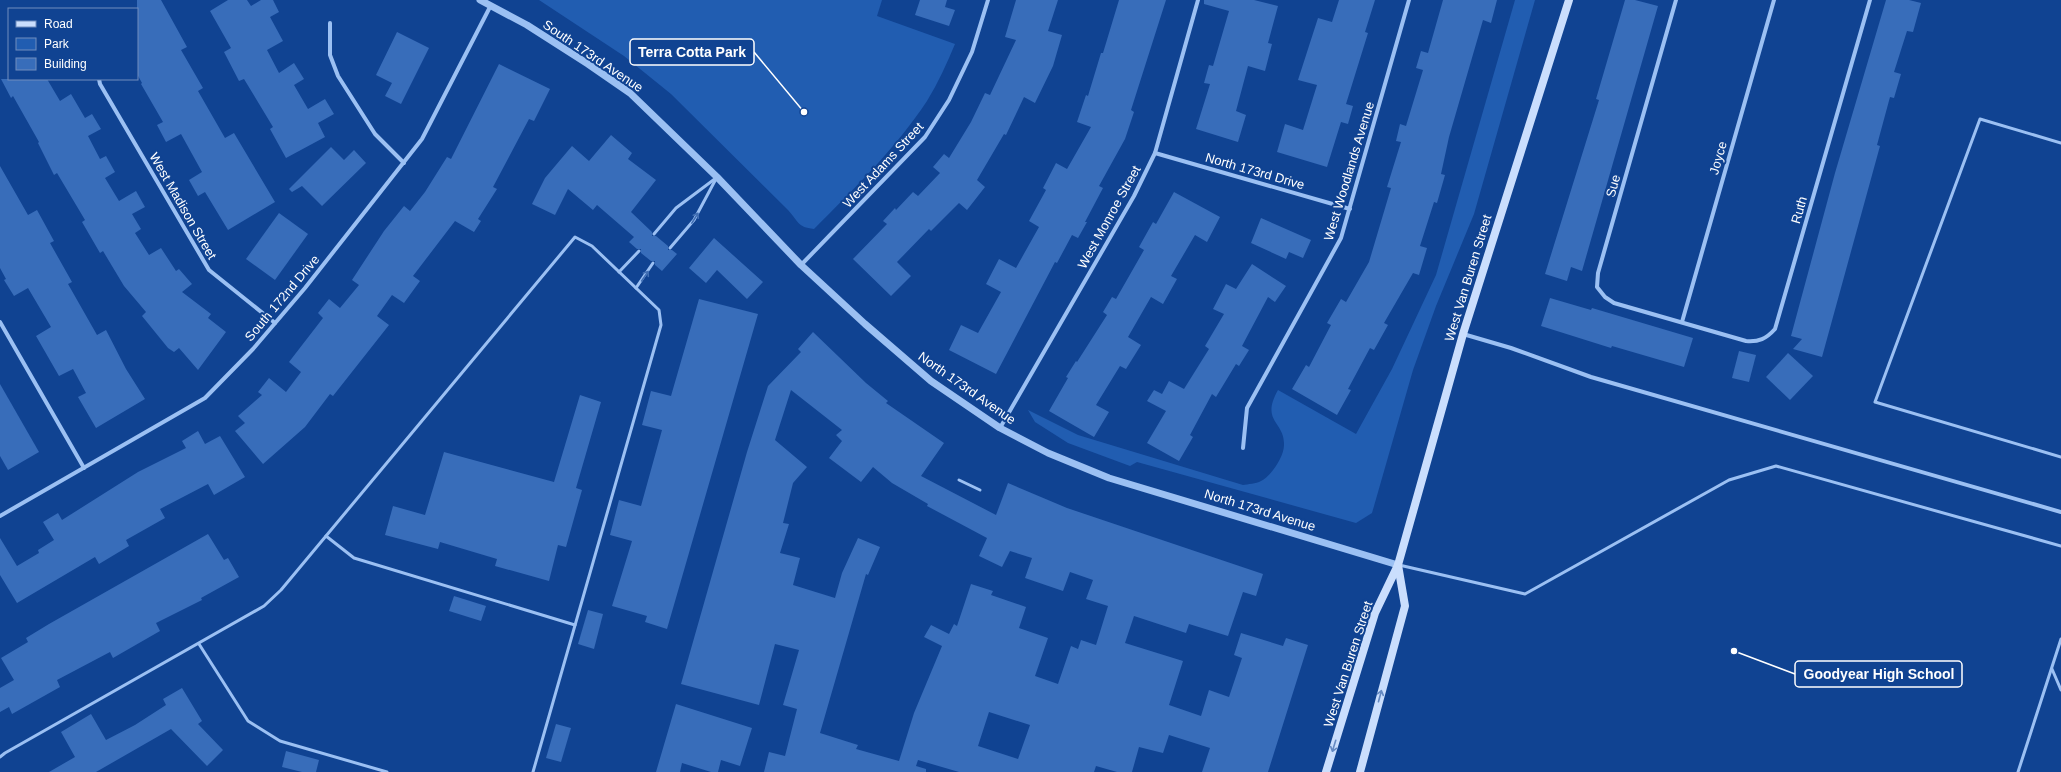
<svg xmlns="http://www.w3.org/2000/svg" width="2061" height="772" viewBox="0 0 2061 772" font-family="Arial,sans-serif">
  <rect width="100%" height="100%" fill="#104392"/>
  <g fill="#215db1">
    <path d="M539,0H882L877,16L955,44C947,63 938,83 927,101C896,148 854,189 814,229C797,227 799,222 788,210L671,94L624,56Z"/>
    <path d="M1515,0H1535L1474,214L1436,306L1413,370L1372,513L1356,523L1137,462L1130,466L1068,443L1035,422L1028,410L1078,435L1243,485C1248,484 1256,484 1261,481C1271,476 1284,457 1284,445C1285,421 1260,422 1278,390L1356,434L1392,369L1436,275Z"/>
  </g>
  <g fill="#386dba" fill-rule="evenodd">
    <polygon points="137,0 161,0 187,47 181,50 203,88 198,91 225,138 234,133 275,202 228,230 205,192 198,196 189,180 202,172 181,134 166,142 157,125 163,122 141,84 142,83 137,74"/>
    <polygon points="228,0 247,0 251,6 261,0 273,0 279,12 270,17 283,41 267,50 279,73 294,63 304,79 294,85 308,109 325,99 334,114 318,123 325,137 286,158 270,129 273,127 244,79 239,81 224,52 231,48 210,11"/>
    <polygon points="920,0 947,0 945,7 955,10 949,26 915,15"/>
    <polygon points="1016,0 1058,0 1048,31 1062,35 1053,66 1035,103 1024,97 1006,135 1004,134 977,180 985,187 967,210 959,203 931,231 929,229 897,262 911,276 891,296 853,259 887,224 883,221 895,208 896,210 913,192 918,196 940,173 933,167 944,154 949,158 971,122 985,93 990,95 1016,40 1005,37"/>
    <polygon points="1119,0 1166,0 1131,110 1134,112 1125,139 1099,186 1103,188 1085,222 1087,222 1078,238 1072,235 1057,263 1055,262 996,374 949,350 961,325 978,333 1001,292 986,284 999,259 1016,268 1039,227 1029,221 1046,190 1043,188 1056,163 1067,169 1091,127 1077,122 1086,95 1088,96 1101,53 1103,53"/>
    <polygon points="1204,0 1254,0 1278,6 1268,43 1272,44 1265,71 1248,66 1236,111 1246,115 1238,142 1196,129 1210,84 1204,83 1209,65 1213,66 1229,11 1204,4"/>
    <polygon points="1339,0 1375,0 1365,32 1368,33 1346,104 1353,106 1348,124 1341,122 1327,167 1277,152 1285,124 1303,130 1317,85 1298,80 1318,18 1332,22"/>
    <polygon points="1443,0 1497,0 1491,23 1483,20 1449,137 1441,174 1445,175 1437,203 1434,202 1420,246 1427,248 1419,275 1413,273 1384,323 1388,325 1374,350 1370,348 1348,389 1351,390 1337,415 1292,389 1306,365 1309,367 1331,325 1327,323 1341,299 1346,302 1369,262 1391,188 1387,187 1401,142 1396,141 1400,124 1406,126 1423,70 1416,68 1421,51 1428,53"/>
    <polygon points="1625,0 1635,0 1658,6 1582,271 1571,267 1567,281 1545,274 1599,100 1596,99"/>
    <polygon points="1886,0 1909,0 1921,3 1913,32 1907,31 1894,72 1901,74 1894,98 1890,97 1877,145 1880,146 1822,357 1793,349 1802,339 1791,336 1835,173"/>
    <polygon points="397,32 429,48 401,104 385,96 392,83 376,75"/>
    <polygon points="499,64 550,89 534,121 529,119 493,187 497,189 478,219 481,221 474,232 455,221 413,276 420,281 404,303 392,295 377,316 389,325 333,396 330,394 305,427 263,464 235,431 245,423 238,416 262,395 258,392 269,378 286,392 301,372 289,362 323,318 318,313 329,299 340,308 359,285 352,280 384,231 404,206 410,211 425,192 447,157 451,159"/>
    <polygon points="1,79 47,79 60,101 71,94 85,118 92,114 101,129 88,136 100,159 106,156 115,172 105,178 119,201 136,191 145,207 132,214 141,229 135,233 149,255 161,248 176,271 179,269 192,284 182,292 211,314 208,318 226,332 198,370 179,348 174,352 168,348 142,316 146,312 124,286 103,251 100,253 82,222 85,220 57,173 54,175 38,143 39,142 13,96 11,98"/>
    <polygon points="611,135 632,153 628,159 656,180 631,212 652,232 652,236 656,236 668,246 668,250 672,250 677,254 662,271 655,265 655,261 651,261 641,253 641,249 637,249 629,242 634,237 597,205 593,210 568,189 555,215 532,204 545,178 572,146 589,161"/>
    <polygon points="331,147 344,160 354,150 366,163 322,206 302,186 292,192 289,189"/>
    <polygon points="0,166 28,215 37,210 54,241 50,243 72,282 68,284 97,335 106,330 126,369 145,399 96,428 78,397 86,393 73,369 59,376 36,336 51,327 28,288 14,296 4,280 6,279 0,268"/>
    <polygon points="1174,192 1220,217 1207,242 1195,235 1171,276 1177,279 1163,304 1151,297 1128,337 1141,345 1126,369 1120,366 1096,405 1109,412 1094,437 1049,411 1068,378 1066,377 1076,361 1077,362 1107,315 1103,312 1112,297 1116,299 1144,250 1139,247 1153,222 1156,224"/>
    <polygon points="279,213 308,234 275,280 246,259"/>
    <polygon points="1261,218 1311,240 1303,258 1289,252 1286,259 1251,243"/>
    <polygon points="714,238 763,282 747,299 717,270 706,283 689,268"/>
    <polygon points="1252,264 1286,286 1275,302 1268,297 1242,346 1249,350 1239,366 1236,364 1216,397 1212,394 1190,435 1193,437 1179,461 1147,443 1166,411 1147,401 1154,390 1162,394 1169,381 1184,389 1209,349 1205,346 1224,314 1213,309 1226,284 1236,289"/>
    <polygon points="1550,298 1591,310 1592,308 1693,338 1684,367 1612,346 1611,348 1541,326"/>
    <polygon points="699,299 758,314 667,629 645,622 647,616 612,606 632,541 610,535 619,500 641,506 662,430 642,425 651,391 671,396"/>
    <path d="M813,332L866,383L888,401L886,403L944,443L921,476L996,515L1008,483L1067,508L1263,574L1256,596L1243,592L1228,636L1189,624L1186,633L1134,616L1125,643L1183,661L1169,705L1201,716L1209,690L1229,697L1242,658L1234,655L1241,633L1283,646L1286,638L1308,645L1268,772H1202L1210,748L1169,735L1163,753L1139,747L1132,772H1117L1096,766L1094,772H959L918,760L916,766L926,769V772H764L769,752L785,756L797,709L783,705L799,650L775,644L759,705L681,684L747,452L768,386L801,352L798,349ZM791,390L842,430L836,435L842,441L829,458L861,482L873,467L892,483L928,504L927,506L987,538L979,556L1002,567L1010,551L1032,558L1025,578L1063,591L1070,572L1093,580L1086,599L1108,606L1096,645L1081,640L1078,649L1071,646L1058,684L1035,676L1048,638L1019,628L1026,607L991,595L993,591L971,584L957,626L954,624L949,634L931,625L924,637L942,646L914,713L899,761L856,749L858,745L820,733L866,574L868,575L880,547L858,538L842,573L835,598L793,585L800,558L780,553L789,524L783,523L793,483L807,467L775,440ZM989,712L1030,725L1018,759L978,746Z"/>
    <polygon points="1739,351 1756,355 1749,382 1732,378"/>
    <polygon points="1788,353 1813,376 1790,400 1766,377"/>
    <polygon points="0,384 39,452 8,470 0,456"/>
    <polygon points="580,395 601,402 576,488 582,490 566,547 558,545 549,581 495,566 497,559 440,542 438,549 385,535 393,506 425,515 444,452 554,482"/>
    <polygon points="198,431 205,444 220,436 245,477 214,495 208,484 160,509 165,518 126,540 129,546 99,564 95,557 17,603 0,575 0,538 17,566 39,553 38,550 54,540 43,522 58,513 62,520 138,472 186,448 182,441"/>
    <polygon points="208,534 224,560 228,558 239,577 201,598 202,600 156,623 160,631 113,658 110,652 57,680 60,687 12,714 9,707 0,712 0,688 14,680 1,658 28,642 26,638 49,624"/>
    <polygon points="454,596 486,606 481,621 449,611"/>
    <polygon points="588,610 603,614 594,649 578,644"/>
    <polygon points="182,688 202,721 198,724 223,750 207,766 171,729 96,772 49,772 75,757 61,732 91,714 106,740 135,725 166,705 163,699"/>
    <polygon points="676,704 752,728 740,766 721,760 718,772 711,772 682,763 680,772 656,772"/>
    <polygon points="556,724 571,728 561,762 546,758"/>
    <polygon points="286,751 319,760 316,772 302,772 282,767"/>
  </g>
  <g fill="none" stroke-linecap="round" stroke-linejoin="round">
    <g stroke="#9bc0f3" stroke-width="3">
      <polyline points="2061,143 1980,119 1875,402 2061,457"/>
      <polyline points="654,234 676,208 716,178"/>
      <polyline points="670,248 694,220 717,177"/>
      <polyline points="619,272 639,251"/>
      <polyline points="636,288 653,263"/>
      <polyline points="959,480 980,490"/>
      <polyline points="326,536 354,558 575,625"/>
      <polyline points="1399,565 1525,594 1729,480 1776,466 2061,546"/>
      <polyline points="199,644 248,721 280,741 387,772"/>
      <polyline points="2052,669 2061,690"/>
      <polyline points="0,757 5,753 264,606 281,590 575,237 592,246 659,310 661,325 533,772"/>
      <polyline points="2018,772 2061,639"/>
    </g>
    <g stroke="#9bc0f3" stroke-width="4">
      <path d="M1676,0L1598,273L1597,287L1605,297L1614,303L1746,341C1759,342 1766,339 1775,329L1870,0"/>
      <polyline points="330,23 330,55 338,76 375,134 404,163"/>
      <polyline points="99,79 100,84 209,270 275,323"/>
      <polyline points="1155,153 1350,209"/>
      <polyline points="801,265 925,137 949,100 972,52 988,0"/>
      <polyline points="0,322 84,468"/>
      <polyline points="1682,322 1774,0"/>
      <polyline points="1463,334 1511,348 1591,377 2061,512"/>
      <polyline points="1000,428 1134,196 1155,153 1198,0"/>
      <polyline points="1243,448 1247,408 1341,238 1409,0"/>
      <polyline points="0,516 205,398 253,349 305,288 422,139 491,5"/>
    </g>
    <polyline stroke="#9bc0f3" stroke-width="7" points="480,0 527,25 588,64 630,93 717,177 801,265 865,324 931,381 1000,428 1048,453 1109,478 1398,565"/>
    <g stroke="#cadefd" stroke-width="8">
      <polyline points="1326,772 1375,613 1398,565 1463,334 1569,0"/>
      <polyline points="1360,772 1405,606 1398,565"/>
    </g>
  </g>
  <defs><path id="oneway-shaft" d="M-6 0H5M1.5-3L5.5 0L1.5 3" fill="none" stroke-width="1.6" stroke-linecap="round" stroke-linejoin="round"/></defs>
  <g stroke="#416fb4">
    <use href="#oneway-shaft" transform="translate(695 218) rotate(-58)"/>
    <use href="#oneway-shaft" transform="translate(645 276) rotate(-56)"/>
  </g>
  <g stroke="#6489c2">
    <use href="#oneway-shaft" transform="translate(1380 696) rotate(-75)"/>
    <use href="#oneway-shaft" transform="translate(1334 746) rotate(107)"/>
  </g>
  <g text-anchor="middle" dominant-baseline="central" stroke-width="4" stroke-linejoin="round" paint-order="stroke">
    <g font-size="13" fill="#fff" stroke="#104392">
      <text transform="translate(593 56) rotate(34)">South 173rd Avenue</text>
      <text transform="translate(1718 158) rotate(-74)">Joyce</text>
      <text transform="translate(883 165) rotate(-47)">West Adams Street</text>
      <text transform="translate(1255 171) rotate(16)">North 173rd Drive</text>
      <text transform="translate(1349 171) rotate(-73)">West Woodlands Avenue</text>
      <text transform="translate(1613 186) rotate(-74)">Sue</text>
      <text transform="translate(183 206) rotate(60)">West Madison Street</text>
      <text transform="translate(1799 210) rotate(-74)">Ruth</text>
      <text transform="translate(1109 217) rotate(-61)">West Monroe Street</text>
      <text transform="translate(1468 278) rotate(-73)">West Van Buren Street</text>
      <text transform="translate(282 298) rotate(-50)">South 172nd Drive</text>
      <text transform="translate(967 388) rotate(35)">North 173rd Avenue</text>
      <text transform="translate(1260 510) rotate(17)">North 173rd Avenue</text>
      <text transform="translate(1348 664) rotate(-72)">West Van Buren Street</text>
    </g>
  </g>
  <path fill="none" stroke="#fff" stroke-width="1.5" d="M804 112L754 52M1734 651L1795 674"/>
  <g fill="#fff" stroke="#104392" stroke-width="1.5">
    <circle cx="804" cy="112" r="4"/>
    <circle cx="1734" cy="651" r="4"/>
  </g>
  <g fill="#104392" stroke="#fff" stroke-width="1.5">
    <rect x="630" y="39" width="124" height="26" rx="4"/>
    <rect x="1795" y="661" width="167" height="26" rx="4"/>
  </g>
  <g font-size="14" text-anchor="middle" font-weight="bold" fill="#fff">
    <text x="692" y="57">Terra Cotta Park</text>
    <text x="1879" y="679">Goodyear High School</text>
  </g>
  <rect x="8" y="8" width="130" height="72" fill="#104392" stroke="#708ebe"/>
  <rect x="16" y="21" width="20" height="6" fill="#cadefd" stroke="#708ebe"/>
  <text x="44" y="28" font-size="12" fill="#ffffff">Road</text>
  <rect x="16" y="38" width="20" height="12" fill="#215db1" stroke="#708ebe"/>
  <text x="44" y="48" font-size="12" fill="#ffffff">Park</text>
  <rect x="16" y="58" width="20" height="12" fill="#386dba" stroke="#708ebe"/>
  <text x="44" y="68" font-size="12" fill="#ffffff">Building</text>
</svg>
